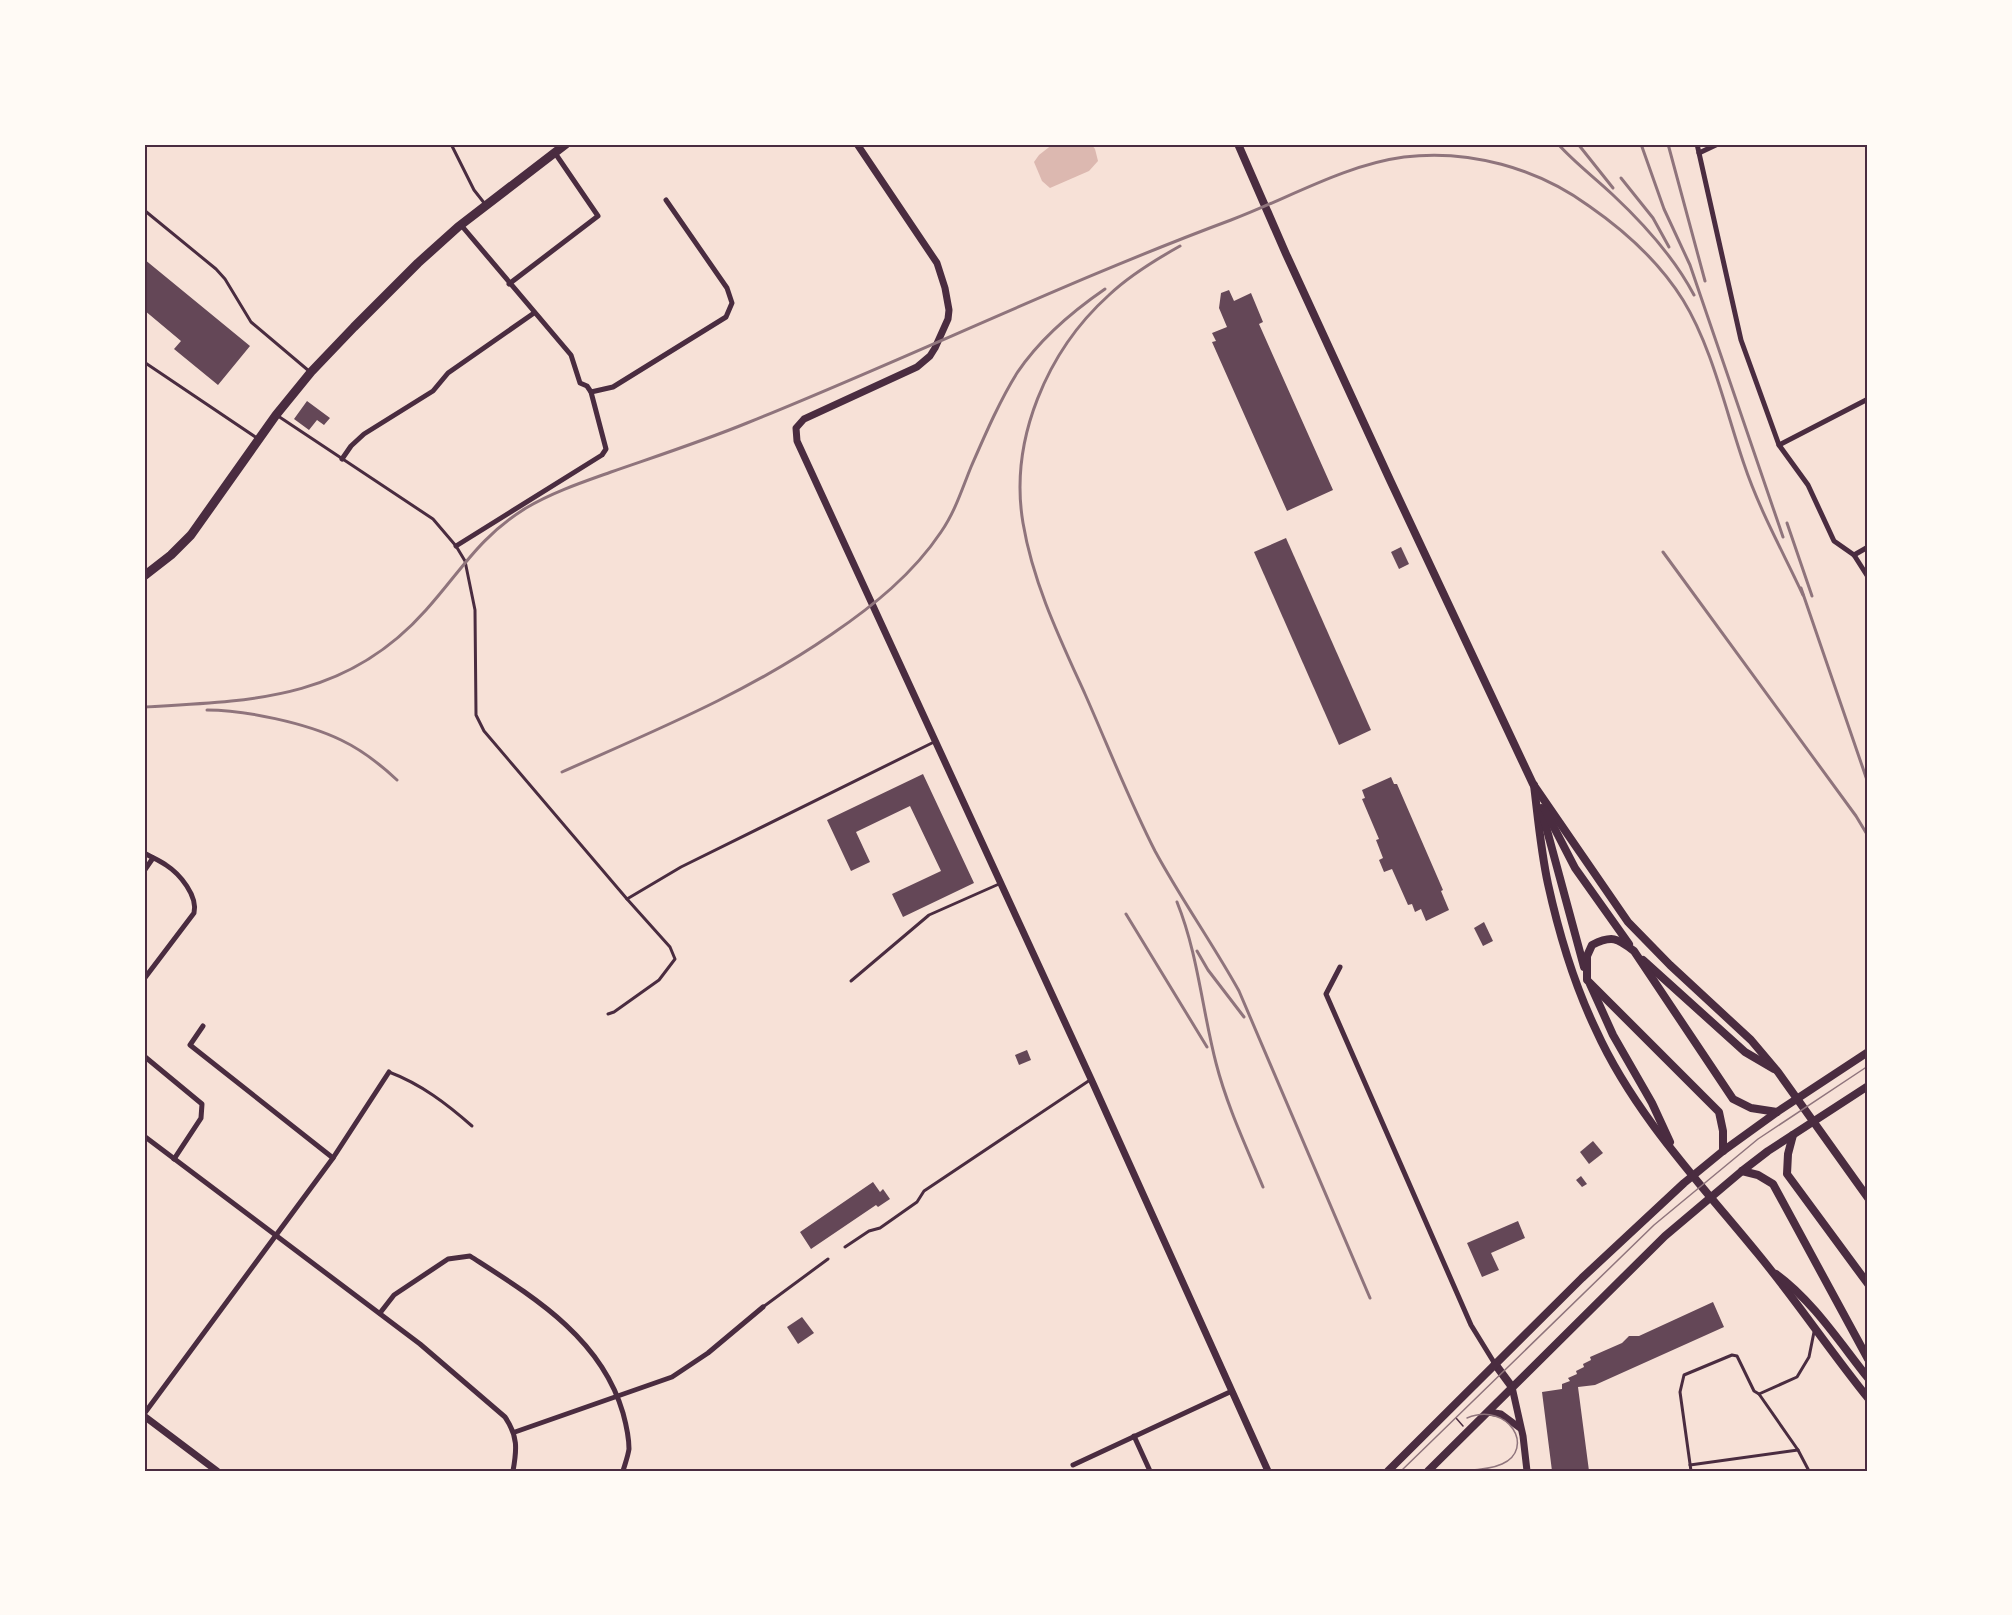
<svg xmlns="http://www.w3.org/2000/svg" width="2012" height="1615" viewBox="0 0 2012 1615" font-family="Mulish,sans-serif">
  <rect width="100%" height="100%" fill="#f7e1d7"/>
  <polygon fill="#dcb8b0" points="1053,144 1091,144 1095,149 1098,161 1089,171 1050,188 1042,181 1034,162 1039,155"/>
  <g fill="#644757">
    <polygon points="144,259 250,346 218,385 174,349 181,341 144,310"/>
    <polygon points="1229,290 1234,301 1251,293 1263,322 1259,324 1333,490 1287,511 1212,342 1216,341 1212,333 1227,327 1219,308 1221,293"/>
    <polygon points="307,401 330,418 324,425 317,420 309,430 294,419"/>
    <polygon points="1286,538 1371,730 1339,745 1254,552"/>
    <polygon points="1401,547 1409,564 1399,569 1391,552"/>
    <polygon points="923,774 974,883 903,917 892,894 941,871 910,806 856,832 870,862 851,871 827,820"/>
    <polygon points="1391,777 1394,784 1397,784 1443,890 1441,891 1449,910 1426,921 1421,909 1415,912 1412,904 1408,905 1392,869 1384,872 1379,860 1383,858 1376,840 1379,839 1362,799 1365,798 1362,790"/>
    <polygon points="1484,922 1493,941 1483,946 1474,928"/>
    <polygon points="1027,1050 1031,1060 1019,1065 1015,1055"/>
    <polygon points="1593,1141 1603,1153 1589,1164 1580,1152"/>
    <polygon points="1581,1176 1587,1184 1582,1187 1576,1180"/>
    <polygon points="873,1182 880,1192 883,1189 890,1199 878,1207 876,1205 811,1249 800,1232"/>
    <polygon points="1518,1221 1525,1238 1491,1253 1499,1270 1482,1277 1467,1243"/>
    <polygon points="1713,1302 1724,1327 1595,1385 1578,1387 1589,1471 1552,1471 1542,1392 1562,1389 1562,1384 1570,1381 1568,1378 1577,1374 1576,1371 1584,1367 1583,1364 1591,1360 1590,1357 1622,1343 1629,1336 1639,1336"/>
    <polygon points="802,1317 814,1333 798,1344 787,1327"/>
  </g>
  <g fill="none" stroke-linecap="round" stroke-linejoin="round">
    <polyline stroke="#4a2c40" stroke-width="1.5" points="1456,1418 1463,1426"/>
    <g stroke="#4a2c40" stroke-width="3">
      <polyline points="451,144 474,190 485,204"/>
      <polyline points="144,210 216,269 225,279 251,322 309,371"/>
      <polyline points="144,362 257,438"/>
      <polyline points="278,416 433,519 456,546 465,561 475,610 476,715 484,731 627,899 670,947 675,959 659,980 614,1012 608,1014"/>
      <polyline points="627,899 681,867 934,742"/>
      <polyline points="851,981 929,915 999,884"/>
      <path d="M389,1072C421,1084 447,1104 472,1126"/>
      <polyline points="845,1247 869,1231 880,1228 917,1202 924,1191 1090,1080"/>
      <polyline points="763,1307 828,1259"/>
      <polyline points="1759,1394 1798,1450 1809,1471"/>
      <polyline points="1690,1465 1798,1450"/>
      <polyline points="1691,1471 1680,1392 1684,1375 1732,1355 1737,1356 1754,1391 1759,1394 1797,1377 1809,1357 1814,1332"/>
    </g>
    <g stroke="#4a2c40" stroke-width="5">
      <polyline points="1697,144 1741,340 1779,445 1808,485 1834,541 1854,555 1868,577"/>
      <polyline points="1699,153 1718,144"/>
      <polyline points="509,284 598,216 555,153"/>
      <polyline points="591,392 613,387 726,317 732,303 727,288 666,200"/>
      <polyline points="1779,445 1868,399"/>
      <polyline points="342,459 351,446 364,434 433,391 448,373 534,313"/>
      <polyline points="456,546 602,455 606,449 591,392 587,386 580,383 571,355 461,225"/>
      <polyline points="1854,555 1868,547"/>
      <path d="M144,853C151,857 159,860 166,865C180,874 198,896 194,913L144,979"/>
      <polyline points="144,871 153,858"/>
      <polyline points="1340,967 1326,994 1471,1325 1495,1364"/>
      <polyline points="203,1026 190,1045 333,1158"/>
      <polyline points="144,1056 202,1104 201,1118 174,1159"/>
      <path d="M144,1136L420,1344L505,1417C518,1436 517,1449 513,1471"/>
      <path d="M380,1313L394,1295L448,1259L470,1256C532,1296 601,1337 623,1413C626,1424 629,1437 629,1449C628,1456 625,1464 623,1471"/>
      <polyline points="144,1414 333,1158 389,1072"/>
      <polyline points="515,1432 672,1377 708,1353 763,1307"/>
      <polyline points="1134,1436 1150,1471"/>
      <polyline points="1073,1465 1232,1391"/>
    </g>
    <g stroke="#4a2c40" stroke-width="7">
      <polyline points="857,144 937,263 945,288 949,310 948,319 935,348 930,356 917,367 804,419 796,428 797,441 1091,1079 1268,1471"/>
      <polyline points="1512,1387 1523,1436 1527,1471"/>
      <polyline points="1488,1412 1501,1414 1520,1428"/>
      <polyline points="144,1416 217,1471"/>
    </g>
    <g stroke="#4a2c40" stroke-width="8">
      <polyline points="1238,144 1286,254 1390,480 1533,784 1628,922 1670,965 1751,1040 1778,1072 1868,1198"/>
      <path d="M1534,785C1538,818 1541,852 1548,884C1559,934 1574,984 1596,1030C1634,1114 1700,1183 1758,1254C1796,1300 1830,1351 1868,1398"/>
      <polyline points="1541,808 1584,967"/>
      <polyline points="1545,810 1575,868 1629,944"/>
      <polyline points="1643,960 1745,1052 1774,1069"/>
      <polyline points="1590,984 1613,1035 1652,1103 1670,1142"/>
      <polyline points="1793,1135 1788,1154 1787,1174 1868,1284"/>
      <path d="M1723,1151V1131L1719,1112L1587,980V956L1592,945C1612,935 1617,938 1634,951L1733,1099L1751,1108L1777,1112"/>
      <polyline points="1742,1171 1758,1175 1773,1184 1868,1359"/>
      <path d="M1776,1274C1813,1301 1840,1343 1868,1378"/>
      <polyline points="1495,1364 1512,1387"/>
      <polyline points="1388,1471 1582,1278 1684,1183 1723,1151 1777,1112 1868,1052"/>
      <polyline points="1428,1471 1665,1236 1742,1171 1768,1151 1868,1086"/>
    </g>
    <polyline stroke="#4a2c40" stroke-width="9" points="144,576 171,555 191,535 276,415 311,372 354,327 418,263 458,227 566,144"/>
    <g stroke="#8f747c" stroke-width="1.5">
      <polyline points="1401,1471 1654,1225 1758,1139 1868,1066"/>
      <path d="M1460,1471C1473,1470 1489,1470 1502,1464C1536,1449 1509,1401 1467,1418"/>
    </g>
    <g stroke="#8f747c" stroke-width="3">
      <path d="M1558,144C1575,163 1594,177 1613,195C1644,224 1674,257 1694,295"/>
      <polyline points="1578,144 1613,188"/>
      <polyline points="1641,144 1664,209 1690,265 1783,537"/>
      <polyline points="1668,144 1705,281"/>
      <polyline points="1621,178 1653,218 1669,247"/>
      <path d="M1180,246C1155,260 1129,276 1109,295C1047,351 1009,440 1023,523C1033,583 1060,639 1085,694C1108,746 1129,800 1155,851C1181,899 1213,944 1239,991L1370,1298"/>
      <polyline points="1787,523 1812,596"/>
      <polyline points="1663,552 1856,816 1868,836"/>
      <polyline points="1801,588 1868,783"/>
      <path d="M144,707C255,701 347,699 426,610C462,570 478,538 526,508C553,492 583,482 611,472C657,456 703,441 747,423C909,358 1067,281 1231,220C1287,199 1344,165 1404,157C1469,149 1537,168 1589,206C1625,231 1660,263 1683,300C1712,347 1726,412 1744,464C1759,509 1783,552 1803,595"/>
      <path d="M207,710C245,710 306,723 341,740C362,750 380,764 397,780"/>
      <path d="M562,772C656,730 747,693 832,634C873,606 913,574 941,532C955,512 962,489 971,467C985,435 999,402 1017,373C1039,340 1073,311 1105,289"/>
      <path d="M1177,902C1198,954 1202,1009 1216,1063C1227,1106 1246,1146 1263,1187"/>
      <polyline points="1126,914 1207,1047"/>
      <polyline points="1197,951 1208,970 1244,1017"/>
    </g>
  </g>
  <rect width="2012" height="1615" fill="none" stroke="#fffaf5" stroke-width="291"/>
  <rect x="146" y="146" width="1720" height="1324" fill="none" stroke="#4a2c40" stroke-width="2"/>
</svg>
